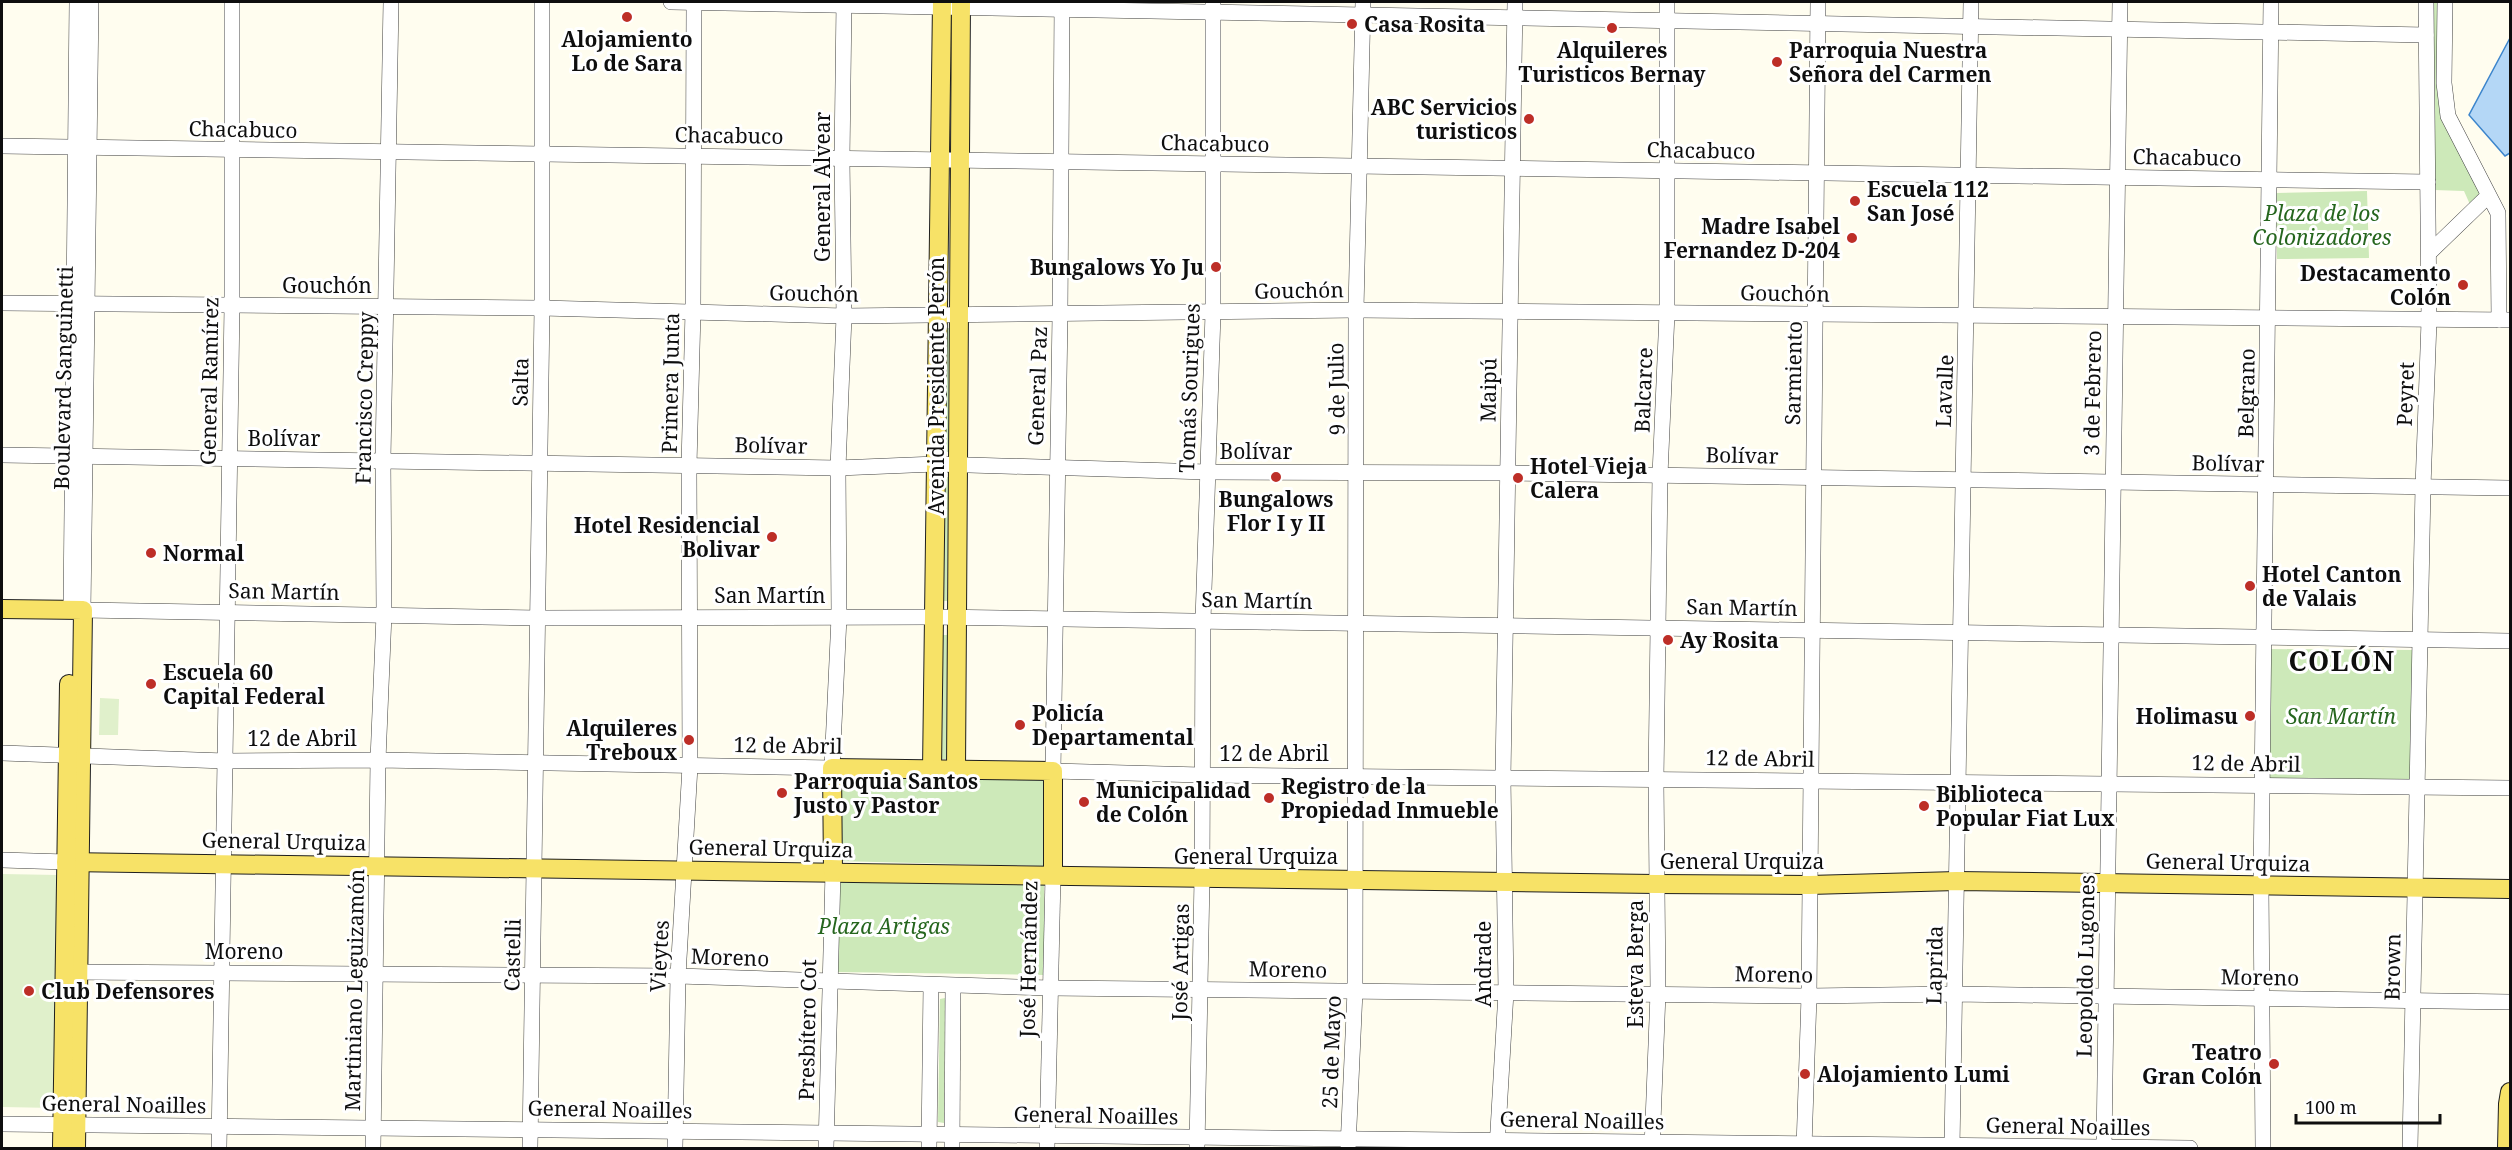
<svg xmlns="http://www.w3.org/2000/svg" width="2512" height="1150" viewBox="0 0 2512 1150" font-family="'Noto Serif',serif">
  <rect width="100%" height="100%" fill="#fffdef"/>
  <g fill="#cde9b9">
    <polygon points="2433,2 2441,2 2441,85 2484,198 2472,209 2464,191 2434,190"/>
    <polygon points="2367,191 2369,258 2277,259 2276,193"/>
    <polygon points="945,328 951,328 950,452 944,452"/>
    <polygon points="943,477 949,477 947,601 942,601"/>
    <polygon points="943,635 949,635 947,759 942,759"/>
    <polygon points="2270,649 2413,650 2410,782 2269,780"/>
    <polygon points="838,776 1047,776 1043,866 835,861"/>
    <polygon points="838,879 1044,885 1045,975 836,972"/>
    <polygon points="945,998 944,1123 938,1122 940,999"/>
  </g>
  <g fill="#e0f0cb">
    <polygon points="100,698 119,699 118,735 99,735"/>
    <polygon points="2,874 58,875 55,1108 2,1107"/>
  </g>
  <polygon fill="#b4d7f6" stroke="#3c85cc" stroke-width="1.5" points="2510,38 2510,153 2505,156 2469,115"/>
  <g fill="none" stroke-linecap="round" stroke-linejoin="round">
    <defs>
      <g id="minor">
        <polyline points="91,2 83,610 538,618 934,617 2510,641"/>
        <polyline points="671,2 2426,35"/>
        <polyline points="1062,2 1060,315 1053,771 1201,775 2510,788"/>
        <polyline points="2445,2 2444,83 2448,116 2498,213 2499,320"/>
        <polyline points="2,146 2428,182"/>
        <polyline points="2429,253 2487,197"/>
        <polyline points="2,303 542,308 844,316 1356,310 2510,320"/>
        <polyline points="2,455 838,468 936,464 1207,472 1508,473 2510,488"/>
        <polyline points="71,610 77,2"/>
        <polyline points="2,753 225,761 378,760 832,768 839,617 838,468 844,316 842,159 844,2"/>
        <polyline points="2,860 66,862"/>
        <polyline points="68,972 678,976 1050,988 1809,996 1955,994 2510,1002"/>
        <polyline points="2,1124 2190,1148"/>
        <polyline points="219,1148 232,306 232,2"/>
        <polyline points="373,1148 378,760 384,614 383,459 391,2"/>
        <polyline points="530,1148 542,308 542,2"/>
        <polyline points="675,1148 678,976 690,766 689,465 693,311 694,2"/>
        <polyline points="826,1148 833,872"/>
        <polyline points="929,1148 931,985"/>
        <polyline points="952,1148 953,986"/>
        <polyline points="1047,1148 1053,875"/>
        <polyline points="1197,1148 1202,878 1203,621 1213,313 1213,2"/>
        <polyline points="1348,1148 1355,991 1356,310 1363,2"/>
        <polyline points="1497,1148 1506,992 1503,778 1515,2"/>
        <polyline points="1652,1148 1658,993 1656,780 1660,475 1667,313 1667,2"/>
        <polyline points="1804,1148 1809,996 1818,2"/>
        <polyline points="1952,1148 1971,2"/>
        <polyline points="2104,1148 2120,2"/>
        <polyline points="2263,1148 2261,885 2271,2"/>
        <polyline points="2410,1148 2423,487 2429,321 2426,2"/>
      </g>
      <g id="major">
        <polyline points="2,609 83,610 76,1148"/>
        <polyline points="932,770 942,2"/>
        <polyline points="956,771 961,2"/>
        <polyline points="66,862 1656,884 1809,885 1957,881 2510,889"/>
        <polyline points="833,872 832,768 1053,771 1053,875"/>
        <polyline points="62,1148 69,684"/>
        <polyline points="2507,1148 2508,1104 2510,1092"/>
      </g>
    </defs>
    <use href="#minor" stroke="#414141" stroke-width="16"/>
    <use href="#major" stroke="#1f1f1f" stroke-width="20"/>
    <use href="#minor" stroke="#fff" stroke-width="15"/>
    <use href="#major" stroke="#f7e267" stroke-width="18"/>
  </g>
  <g fill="#bd2e27" stroke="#fff" stroke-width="2">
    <circle cx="627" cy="17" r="6"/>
    <circle cx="1352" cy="24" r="6"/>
    <circle cx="1612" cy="28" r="6"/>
    <circle cx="1777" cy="62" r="6"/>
    <circle cx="1529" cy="119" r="6"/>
    <circle cx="1855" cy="201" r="6"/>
    <circle cx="1852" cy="238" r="6"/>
    <circle cx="1216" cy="267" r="6"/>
    <circle cx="2463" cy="285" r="6"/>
    <circle cx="1276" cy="477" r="6"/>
    <circle cx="1518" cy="478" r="6"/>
    <circle cx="772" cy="537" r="6"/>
    <circle cx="151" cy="553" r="6"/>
    <circle cx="2250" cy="586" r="6"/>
    <circle cx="1668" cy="640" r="6"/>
    <circle cx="151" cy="684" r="6"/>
    <circle cx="2250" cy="716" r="6"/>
    <circle cx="1020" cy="725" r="6"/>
    <circle cx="689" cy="740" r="6"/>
    <circle cx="782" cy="793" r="6"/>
    <circle cx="1269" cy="798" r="6"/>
    <circle cx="1084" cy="802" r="6"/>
    <circle cx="1924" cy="806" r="6"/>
    <circle cx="29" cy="991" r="6"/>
    <circle cx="2274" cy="1064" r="6"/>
    <circle cx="1805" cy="1074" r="6"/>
  </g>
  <g text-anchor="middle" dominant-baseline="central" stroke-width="6" stroke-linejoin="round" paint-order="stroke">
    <g font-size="21" font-weight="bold" fill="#0e0e0e" stroke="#fff" text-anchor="start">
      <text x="1364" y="24">Casa Rosita</text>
      <text x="627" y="39" text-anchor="middle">Alojamiento<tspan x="627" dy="24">Lo de Sara</tspan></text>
      <text x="1612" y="50" text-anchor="middle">Alquileres<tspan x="1612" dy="24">Turisticos Bernay</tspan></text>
      <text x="1789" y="50">Parroquia Nuestra<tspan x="1789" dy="24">Señora del Carmen</tspan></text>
      <text x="1517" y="107" text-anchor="end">ABC Servicios<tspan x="1517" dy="24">turisticos</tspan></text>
      <text x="1867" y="189">Escuela 112<tspan x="1867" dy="24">San José</tspan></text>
      <text x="1840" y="226" text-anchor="end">Madre Isabel<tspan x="1840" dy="24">Fernandez D-204</tspan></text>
      <text x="1204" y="267" text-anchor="end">Bungalows Yo Ju</text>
      <text x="2451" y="273" text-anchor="end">Destacamento<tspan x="2451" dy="24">Colón</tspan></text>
      <text x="1530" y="466">Hotel Vieja<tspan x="1530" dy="24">Calera</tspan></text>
      <text x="1276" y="499" text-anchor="middle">Bungalows<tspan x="1276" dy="24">Flor I y II</tspan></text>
      <text x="760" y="525" text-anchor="end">Hotel Residencial<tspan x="760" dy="24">Bolivar</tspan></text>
      <text x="163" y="553">Normal</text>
      <text x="2262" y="574">Hotel Canton<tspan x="2262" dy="24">de Valais</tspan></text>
      <text x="1680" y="640">Ay Rosita</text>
      <text x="163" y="672">Escuela 60<tspan x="163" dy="24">Capital Federal</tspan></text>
      <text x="1032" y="713">Policía<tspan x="1032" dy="24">Departamental</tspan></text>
      <text x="2238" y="716" text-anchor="end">Holimasu</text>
      <text x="677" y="728" text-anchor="end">Alquileres<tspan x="677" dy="24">Treboux</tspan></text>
      <text x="794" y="781">Parroquia Santos<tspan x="794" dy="24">Justo y Pastor</tspan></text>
      <text x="1281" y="786">Registro de la<tspan x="1281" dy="24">Propiedad Inmueble</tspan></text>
      <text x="1096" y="790">Municipalidad<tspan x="1096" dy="24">de Colón</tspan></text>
      <text x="1936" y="794">Biblioteca<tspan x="1936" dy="24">Popular Fiat Lux</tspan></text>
      <text x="41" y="991">Club Defensores</text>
      <text x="2262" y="1052" text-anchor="end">Teatro<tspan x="2262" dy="24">Gran Colón</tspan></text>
      <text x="1817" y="1074">Alojamiento Lumi</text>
    </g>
    <g font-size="21" fill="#0e0e0e" stroke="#fff">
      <text transform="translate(243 129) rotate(1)">Chacabuco</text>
      <text transform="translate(729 135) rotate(1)">Chacabuco</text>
      <text transform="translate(1215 143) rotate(1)">Chacabuco</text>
      <text transform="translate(1701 150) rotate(1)">Chacabuco</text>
      <text transform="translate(2187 157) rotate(1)">Chacabuco</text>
      <text transform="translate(822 187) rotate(-90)">General Alvear</text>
      <text x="327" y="285">Gouchón</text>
      <text transform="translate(1299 290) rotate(-1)">Gouchón</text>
      <text transform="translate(814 293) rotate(1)">Gouchón</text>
      <text transform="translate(1785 293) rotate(1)">Gouchón</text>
      <text transform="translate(1793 373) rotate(-89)">Sarmiento</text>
      <text transform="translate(63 378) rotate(-89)">Boulevard Sanguinetti</text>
      <text transform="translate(209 381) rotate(-89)">General Ramírez</text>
      <text transform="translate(520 382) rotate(-89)">Salta</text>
      <text transform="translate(670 383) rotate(-89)">Primera Junta</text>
      <text transform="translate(936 386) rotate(-90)">Avenida Presidente Perón</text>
      <text transform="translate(1037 386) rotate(-88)">General Paz</text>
      <text transform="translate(1189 388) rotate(-88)">Tomás Sourigues</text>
      <text transform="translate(1336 389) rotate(-91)">9 de Julio</text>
      <text transform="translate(1488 390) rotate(-89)">Maipú</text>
      <text transform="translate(1643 390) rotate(-88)">Balcarce</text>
      <text transform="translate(1944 391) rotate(-88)">Lavalle</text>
      <text transform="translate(2092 393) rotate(-89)">3 de Febrero</text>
      <text transform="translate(2246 393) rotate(-89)">Belgrano</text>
      <text transform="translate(2405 394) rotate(-88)">Peyret</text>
      <text transform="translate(364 398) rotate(-89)">Francisco Creppy</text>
      <text x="284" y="438">Bolívar</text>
      <text transform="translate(771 445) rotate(1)">Bolívar</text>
      <text x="1256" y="451">Bolívar</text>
      <text transform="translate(1742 455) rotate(1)">Bolívar</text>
      <text transform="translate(2228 463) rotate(1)">Bolívar</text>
      <text transform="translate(284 591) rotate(1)">San Martín</text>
      <text x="770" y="595">San Martín</text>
      <text transform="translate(1257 600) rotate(1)">San Martín</text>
      <text transform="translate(1742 607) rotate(1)">San Martín</text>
      <text x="302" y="738">12 de Abril</text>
      <text transform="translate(788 745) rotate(1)">12 de Abril</text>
      <text x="1274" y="753">12 de Abril</text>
      <text transform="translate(1760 758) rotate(1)">12 de Abril</text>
      <text transform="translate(2246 763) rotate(1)">12 de Abril</text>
      <text transform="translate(284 841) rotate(1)">General Urquiza</text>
      <text transform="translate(771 848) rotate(1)">General Urquiza</text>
      <text x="1256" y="856">General Urquiza</text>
      <text x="1742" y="861">General Urquiza</text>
      <text transform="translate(2228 862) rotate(1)">General Urquiza</text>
      <text x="244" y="951">Moreno</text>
      <text transform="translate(512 955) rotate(-89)">Castelli</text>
      <text transform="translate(659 956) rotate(-87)">Vieytes</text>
      <text transform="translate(730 957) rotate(2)">Moreno</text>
      <text transform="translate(1028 959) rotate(-89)">José Hernández</text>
      <text transform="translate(1180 962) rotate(-89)">José Artigas</text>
      <text transform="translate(1483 964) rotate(-90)">Andrade</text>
      <text transform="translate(1635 964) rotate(-90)">Esteva Berga</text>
      <text transform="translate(1934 965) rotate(-89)">Laprida</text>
      <text transform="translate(2085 966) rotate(-89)">Leopoldo Lugones</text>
      <text transform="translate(2392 967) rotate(-89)">Brown</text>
      <text transform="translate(1288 969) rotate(1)">Moreno</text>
      <text transform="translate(1774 974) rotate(1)">Moreno</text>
      <text transform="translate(2260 977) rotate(1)">Moreno</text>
      <text transform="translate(354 990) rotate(-89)">Martiniano Leguizamón</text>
      <text transform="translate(807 1030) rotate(-89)">Presbítero Cot</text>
      <text transform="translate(1331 1052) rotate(-88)">25 de Mayo</text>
      <text transform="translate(124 1104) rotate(1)">General Noailles</text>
      <text transform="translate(610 1109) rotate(1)">General Noailles</text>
      <text transform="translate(1096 1115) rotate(1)">General Noailles</text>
      <text transform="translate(1582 1120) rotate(1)">General Noailles</text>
      <text transform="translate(2068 1126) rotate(1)">General Noailles</text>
    </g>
    <g font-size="21" font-style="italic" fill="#26661e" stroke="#fff">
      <text x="2322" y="213">Plaza de los<tspan x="2322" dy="24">Colonizadores</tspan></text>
      <text x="2341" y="716">San Martín</text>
      <text x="884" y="926">Plaza Artigas</text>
    </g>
    <g font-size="27" font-weight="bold" letter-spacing="1.5" fill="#0e0e0e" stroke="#fff">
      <text x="2342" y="660">COLÓN</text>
    </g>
  </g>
  <rect width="2512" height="1150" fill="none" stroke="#0e0e0e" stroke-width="6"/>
  <path d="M2296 1114v9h144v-9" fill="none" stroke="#0e0e0e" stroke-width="3"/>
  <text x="2305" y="1114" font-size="18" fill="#0e0e0e" stroke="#ffffff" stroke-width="4.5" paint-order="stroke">100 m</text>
</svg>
